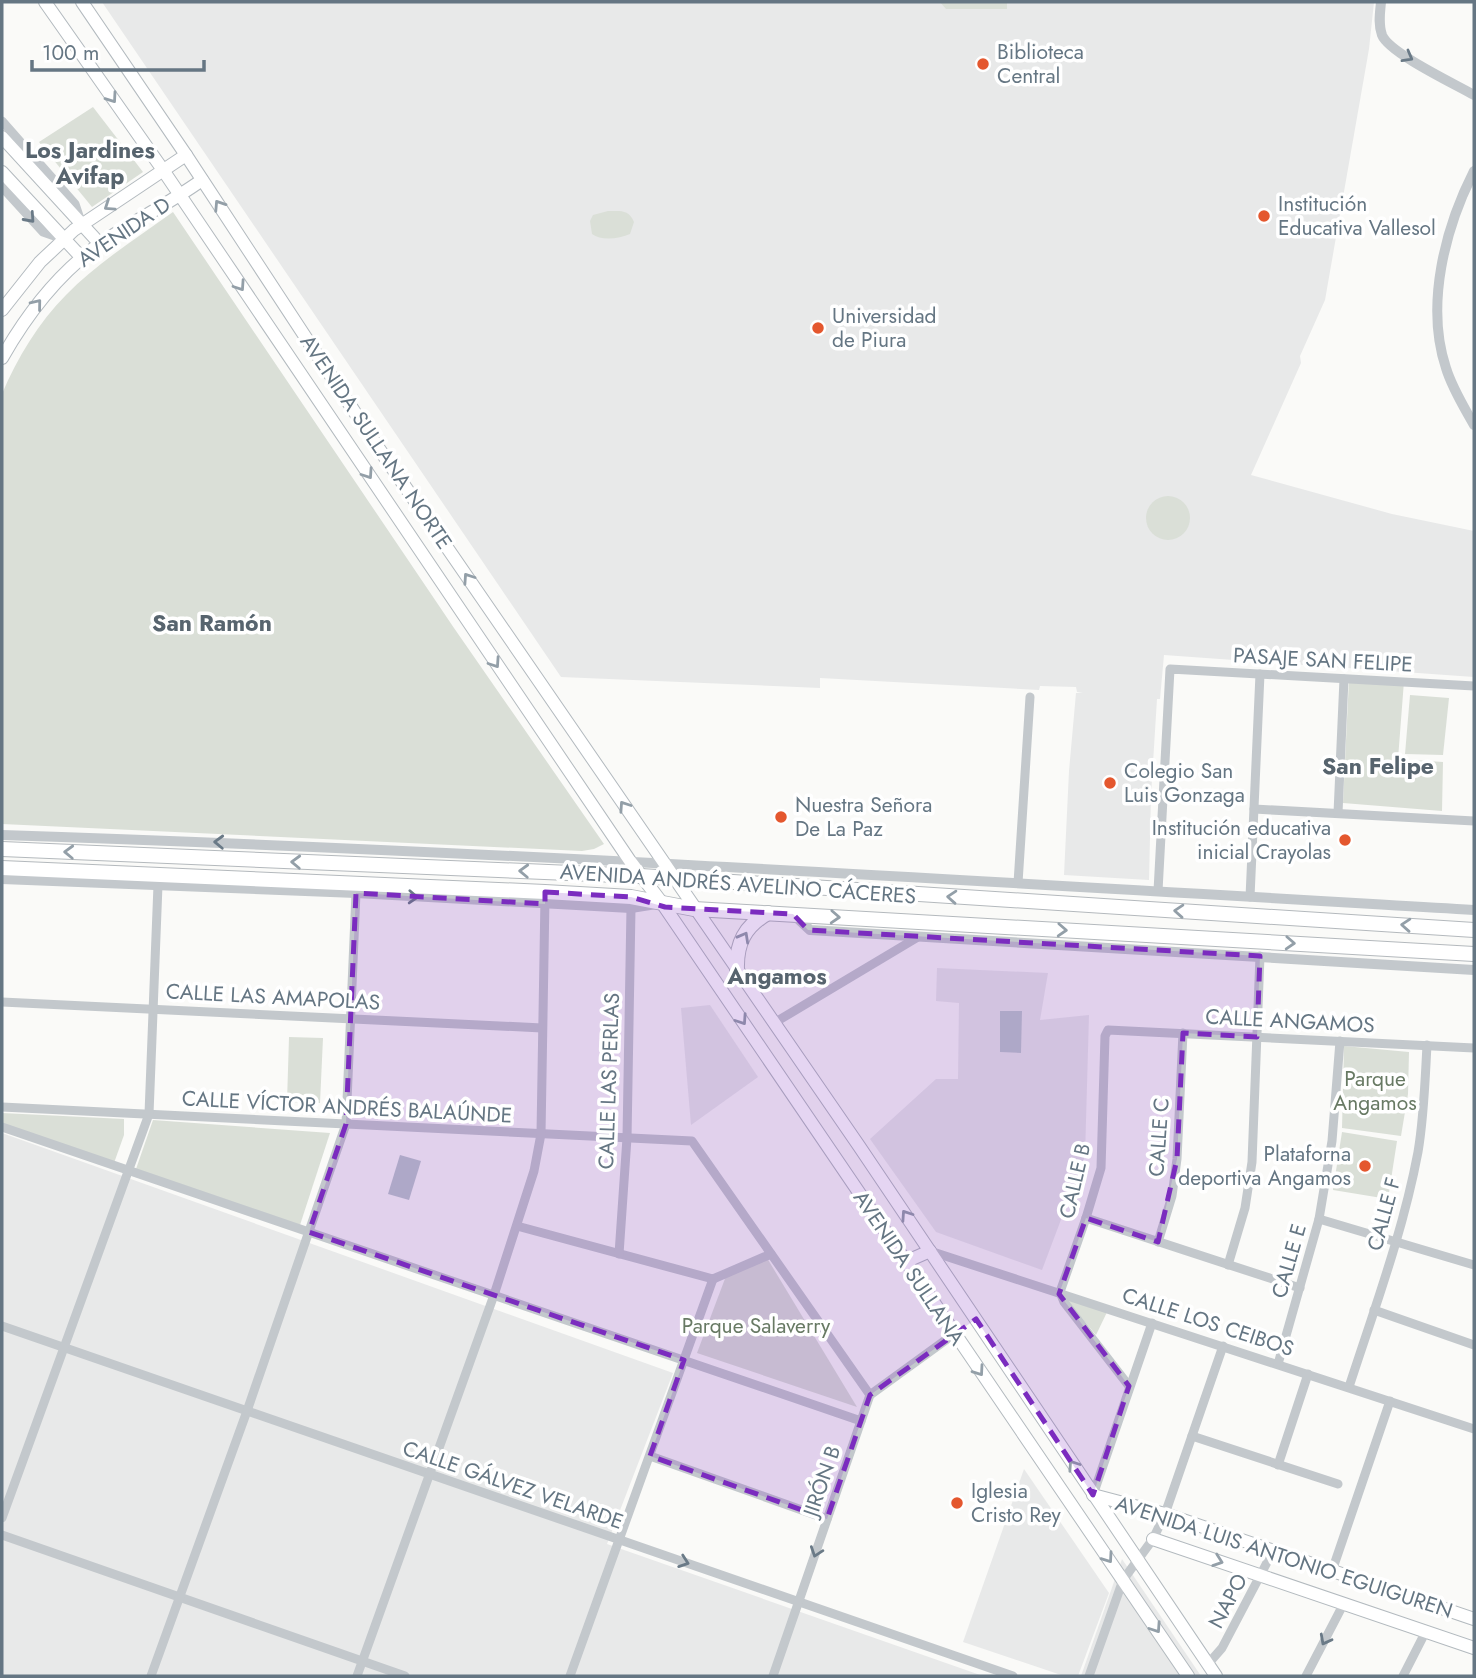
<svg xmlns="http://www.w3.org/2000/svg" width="1476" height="1678" viewBox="0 0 1476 1678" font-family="Jost,sans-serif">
  <rect width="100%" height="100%" fill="#fafaf8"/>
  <g fill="#e8e9e9">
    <polygon points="102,2 1374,2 1369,49 1325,300 1300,356 1301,363 1251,475 1392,514 1474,531 1474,677 1164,655 1160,699 1157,699 1151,795 1149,880 1064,875 1069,771 1076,693 1083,693 1077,692 1076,687 1040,686 1039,690 820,678 820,688 561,677"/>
    <polygon points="937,968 1048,973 1040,1020 1089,1015 1085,1156 1042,1270 936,1232 870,1139 936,1079 958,1079 959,1003 936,1001"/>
    <polygon points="710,1005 758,1077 691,1125 681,1008"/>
    <polygon points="2,1133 673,1373 607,1544 983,1676 2,1676"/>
    <polygon points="1024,1469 1109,1593 1078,1676 1064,1676 963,1642"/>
    <polygon points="1122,1559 1201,1676 1081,1676"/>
  </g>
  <g fill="#dadfd7">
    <polygon points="940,2 1007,2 1007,9 946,9"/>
    <polygon points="93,107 143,172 92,207 39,142"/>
    <path d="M608,211C620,211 629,209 634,222L630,234C619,239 601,241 592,234L590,221L593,215Z"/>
    <path d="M173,212L454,628L604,844L594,849L582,851L2,824V394C17,358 39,322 66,295C97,263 137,238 173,212Z"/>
    <circle cx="1168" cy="518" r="22"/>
    <polygon points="1349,679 1404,681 1398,759 1443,762 1442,811 1343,803"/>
    <polygon points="1410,695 1449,698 1443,755 1405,754"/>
    <polygon points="289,1037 323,1038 320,1103 287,1102"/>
    <polygon points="1344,1046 1409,1052 1408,1094 1401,1136 1342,1128"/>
    <polygon points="2,1113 124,1119 124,1135 114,1163 2,1125"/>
    <polygon points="153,1120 330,1133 300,1225 136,1169"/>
    <polygon points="1342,1132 1397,1141 1388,1199 1333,1190"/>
    <polygon points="767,1258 857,1407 697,1353 726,1276"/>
    <polygon points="1060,1292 1109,1308 1096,1335"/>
  </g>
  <g fill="#bbc7cb">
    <polygon points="1000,1011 1022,1011 1021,1053 1000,1052"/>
    <polygon points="400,1155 421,1161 409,1200 388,1194"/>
  </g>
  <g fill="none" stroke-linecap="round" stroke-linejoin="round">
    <defs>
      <g id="secondary">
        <polyline points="45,2 163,170 630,861 662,903 1188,1676"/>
        <polyline points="82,2 186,155 373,440 859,1146 1216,1676"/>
        <polyline points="2,137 100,244"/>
        <polyline points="2,172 82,258"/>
        <polyline points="2,310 40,262 74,230 186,155"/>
        <path d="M2,358C27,314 58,273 101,243C134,221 170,203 202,180"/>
        <polyline points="905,1262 930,1251"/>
        <polyline points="1093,1495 1165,1514 1474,1619"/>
        <polyline points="1153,1539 1474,1648"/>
      </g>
      <g id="trunk">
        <polyline points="2,849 641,876 1474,930"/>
        <polyline points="2,868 545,892 631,897 694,909 1474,954"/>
        <path d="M737,970C736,943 745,926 768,913"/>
      </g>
    </defs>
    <use href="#secondary" stroke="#b3babf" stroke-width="14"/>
    <use href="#trunk" stroke="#b4b9bd" stroke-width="16"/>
    <g stroke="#c3c8cc" stroke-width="9">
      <polyline points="2,121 75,204 80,219"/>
      <polyline points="2,187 43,232 63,239"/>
      <polyline points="1254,809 1474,821"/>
      <polyline points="1338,813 1344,679"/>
      <polyline points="1018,883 1030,697"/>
      <polyline points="1158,891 1170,669 1474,686"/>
      <polyline points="1250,897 1260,674"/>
      <polyline points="2,1002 542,1028"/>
      <polyline points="774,1023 918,937"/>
      <polyline points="2,1107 692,1141 870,1395"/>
      <polyline points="2,1127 861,1421"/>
      <polyline points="1086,1218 1300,1288"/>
      <polyline points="1319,1219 1474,1265"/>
      <polyline points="517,1226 713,1279"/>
      <polyline points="1158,1242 1172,1196 1177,1159 1183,1033"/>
      <polyline points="930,1251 1474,1429"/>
      <polyline points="619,1254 627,1138 631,908"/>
      <polyline points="1228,1265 1245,1208 1252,1162 1260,956"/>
      <polyline points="713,1279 771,1254"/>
      <polyline points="1374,1310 1474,1345"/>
      <polyline points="2,1326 1013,1676"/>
      <polyline points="1278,1364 1319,1219 1332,1141 1340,1041"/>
      <polyline points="1129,1386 1064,1302 1060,1292 1086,1218 1101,1168 1105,1036 1108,1030 1474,1048"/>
      <path d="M1349,1387C1374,1310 1403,1232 1418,1152C1424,1117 1425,1081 1427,1045"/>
      <polyline points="1192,1436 1338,1484"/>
      <polyline points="650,1456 827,1519"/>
      <polyline points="1278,1465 1308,1374"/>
      <polyline points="1093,1495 1152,1323"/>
      <polyline points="2,1518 149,1114 158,885"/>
      <polyline points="2,1535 405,1676"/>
      <polyline points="1332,1571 1390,1401"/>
      <polyline points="1208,1664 1222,1648 1273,1551"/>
      <polyline points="151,1676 247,1411 346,1124 356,893"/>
      <polyline points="357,1676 494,1295 534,1171 541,1134 545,897"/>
      <polyline points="570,1676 713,1279"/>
      <polyline points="773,1676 870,1395 954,1334"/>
      <polyline points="1089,1676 1123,1580 1153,1539 1165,1514 1223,1346"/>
      <polyline points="1306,1676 1344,1603"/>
      <polyline points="1403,1676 1426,1631"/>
    </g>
    <g stroke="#c3c8cc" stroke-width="10">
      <path d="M1381,2C1380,13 1378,24 1382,35C1389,53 1455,84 1474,95"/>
      <path d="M1474,171C1445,228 1425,305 1446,368C1452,388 1464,407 1474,425"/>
      <path d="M2,835C493,851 984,881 1474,910"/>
      <polyline points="2,879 356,893 631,908 656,904"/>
      <polyline points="793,914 810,930 1474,970"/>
    </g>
    <use href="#secondary" stroke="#fff" stroke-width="12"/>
    <use href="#trunk" stroke="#fff" stroke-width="14"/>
  </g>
  <defs><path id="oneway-chevron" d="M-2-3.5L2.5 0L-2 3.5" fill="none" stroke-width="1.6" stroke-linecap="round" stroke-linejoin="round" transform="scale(1.75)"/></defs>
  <g stroke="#6a7a87">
    <use href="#oneway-chevron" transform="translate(1408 57) rotate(29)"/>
    <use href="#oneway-chevron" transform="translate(30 218) rotate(48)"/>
    <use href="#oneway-chevron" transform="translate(219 842) rotate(-178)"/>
    <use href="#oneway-chevron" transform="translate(413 897) rotate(3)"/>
    <use href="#oneway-chevron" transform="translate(816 1552) rotate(109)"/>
    <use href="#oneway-chevron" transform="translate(684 1562) rotate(19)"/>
    <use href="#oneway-chevron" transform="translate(1325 1640) rotate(118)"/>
  </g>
  <g stroke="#939fa8">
    <use href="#oneway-chevron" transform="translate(112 98) rotate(55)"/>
    <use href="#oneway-chevron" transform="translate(219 205) rotate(-123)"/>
    <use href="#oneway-chevron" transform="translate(109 206) rotate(146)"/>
    <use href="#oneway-chevron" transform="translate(240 286) rotate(56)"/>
    <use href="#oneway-chevron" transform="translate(37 304) rotate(-51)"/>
    <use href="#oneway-chevron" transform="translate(368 474) rotate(56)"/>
    <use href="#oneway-chevron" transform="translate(468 578) rotate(-124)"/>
    <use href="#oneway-chevron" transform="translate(495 663) rotate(56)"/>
    <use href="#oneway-chevron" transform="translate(624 806) rotate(-124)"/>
    <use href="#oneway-chevron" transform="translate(69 852) rotate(-178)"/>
    <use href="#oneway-chevron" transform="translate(296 862) rotate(-178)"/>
    <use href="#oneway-chevron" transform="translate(524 871) rotate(-178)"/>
    <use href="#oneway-chevron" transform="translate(952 897) rotate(-176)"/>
    <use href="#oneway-chevron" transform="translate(1179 911) rotate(-176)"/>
    <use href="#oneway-chevron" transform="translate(835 917) rotate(3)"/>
    <use href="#oneway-chevron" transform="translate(1406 925) rotate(-176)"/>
    <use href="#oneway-chevron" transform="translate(1062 930) rotate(3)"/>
    <use href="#oneway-chevron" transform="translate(744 937) rotate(-61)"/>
    <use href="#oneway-chevron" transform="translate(1290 943) rotate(3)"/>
    <use href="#oneway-chevron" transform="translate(742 1020) rotate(56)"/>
    <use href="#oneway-chevron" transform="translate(906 1215) rotate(-124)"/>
    <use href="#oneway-chevron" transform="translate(979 1371) rotate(55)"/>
    <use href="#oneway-chevron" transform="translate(1073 1465) rotate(-124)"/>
    <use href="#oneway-chevron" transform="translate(1108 1558) rotate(55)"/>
    <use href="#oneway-chevron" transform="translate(1218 1561) rotate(19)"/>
    <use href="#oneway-chevron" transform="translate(1156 1628) rotate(56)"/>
  </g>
  <path fill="#7b2cbf" fill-opacity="0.2" stroke="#7b2cbf" stroke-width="5" stroke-dasharray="14 9" stroke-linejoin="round" d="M545,892L631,897L665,907L793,914L808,930L1260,956L1257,1037L1183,1033L1177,1159L1158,1242L1086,1218L1059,1294L1129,1386L1093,1495L976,1319L870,1395L827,1519L650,1456L684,1360L309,1232L346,1124L356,893L545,904Z"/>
  <g fill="#e4572e" stroke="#fff" stroke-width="2.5">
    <circle cx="983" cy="64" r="7"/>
    <circle cx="1264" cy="216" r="7"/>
    <circle cx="818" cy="328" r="7"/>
    <circle cx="1110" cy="783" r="7"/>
    <circle cx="781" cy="817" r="7"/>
    <circle cx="1345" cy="840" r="7"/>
    <circle cx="1365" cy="1166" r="7"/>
    <circle cx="957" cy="1503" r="7"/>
  </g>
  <g text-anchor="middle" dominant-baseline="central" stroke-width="7" stroke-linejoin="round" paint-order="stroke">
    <g font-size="21" fill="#657683" stroke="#fff" text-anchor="start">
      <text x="997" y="52">Biblioteca<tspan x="997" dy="24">Central</tspan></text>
      <text x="1278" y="204">Institución<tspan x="1278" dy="24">Educativa Vallesol</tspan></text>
      <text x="832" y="316">Universidad<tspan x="832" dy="24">de Piura</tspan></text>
      <text x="1124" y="771">Colegio San<tspan x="1124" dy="24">Luis Gonzaga</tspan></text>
      <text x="795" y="805">Nuestra Señora<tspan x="795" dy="24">De La Paz</tspan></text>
      <text x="1331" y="828" text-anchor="end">Institución educativa<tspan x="1331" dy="24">inicial Crayolas</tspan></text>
      <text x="1351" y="1154" text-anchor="end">Plataforna<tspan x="1351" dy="24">deportiva Angamos</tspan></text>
      <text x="971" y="1491">Iglesia<tspan x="971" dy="24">Cristo Rey</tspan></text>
    </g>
    <g font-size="21" fill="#657683" stroke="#fff">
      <text transform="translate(124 232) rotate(-34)">AVENIDA D</text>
      <text transform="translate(376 442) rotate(56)">AVENIDA SULLANA NORTE</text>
      <text transform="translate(1323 660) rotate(3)">PASAJE SAN FELIPE</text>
      <text transform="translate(738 884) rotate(4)">AVENIDA ANDRÉS AVELINO CÁCERES</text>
      <text transform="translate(273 997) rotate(3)">CALLE LAS AMAPOLAS</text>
      <text transform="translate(1290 1021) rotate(3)">CALLE ANGAMOS</text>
      <text transform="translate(609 1081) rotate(-88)">CALLE LAS PERLAS</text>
      <text transform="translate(347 1107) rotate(3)">CALLE VÍCTOR ANDRÉS BALAÚNDE</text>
      <text transform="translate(1159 1137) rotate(-86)">CALLE C</text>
      <text transform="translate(1075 1181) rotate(-77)">CALLE B</text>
      <text transform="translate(1384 1214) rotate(-75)">CALLE F</text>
      <text transform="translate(1289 1261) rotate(-74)">CALLE E</text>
      <text transform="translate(909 1268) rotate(56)">AVENIDA SULLANA</text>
      <text transform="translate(1208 1322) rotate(18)">CALLE LOS CEIBOS</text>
      <text transform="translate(822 1481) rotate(-71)">JIRÓN B</text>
      <text transform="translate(513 1485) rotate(19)">CALLE GÁLVEZ VELARDE</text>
      <text transform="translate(1284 1557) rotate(18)">AVENIDA LUIS ANTONIO EGUIGUREN</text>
      <text transform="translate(1228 1601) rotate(-62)">NAPO</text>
    </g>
    <g font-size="21" fill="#687a64" stroke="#fff">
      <text x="1375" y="1079">Parque<tspan x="1375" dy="24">Angamos</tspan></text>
      <text x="756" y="1326">Parque Salaverry</text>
    </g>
    <g font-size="23" font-weight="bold" fill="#57646e" stroke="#fff">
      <text x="90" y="150">Los Jardines<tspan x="90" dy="26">Avifap</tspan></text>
      <text x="212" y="623">San Ramón</text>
      <text x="1378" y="766">San Felipe</text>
      <text x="777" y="976">Angamos</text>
    </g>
  </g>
  <rect width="1476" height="1678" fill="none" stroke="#657683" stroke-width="7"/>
  <path d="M32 60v10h172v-10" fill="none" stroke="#657683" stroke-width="3.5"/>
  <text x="42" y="60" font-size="21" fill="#657683" stroke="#ffffff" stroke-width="5" paint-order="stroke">100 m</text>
</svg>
